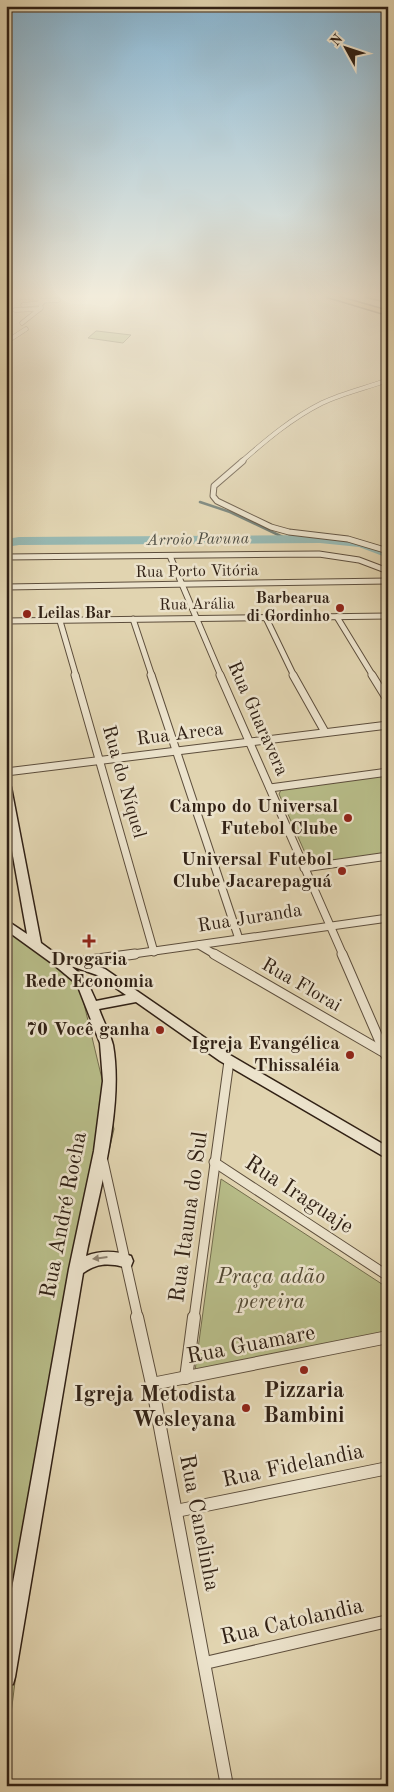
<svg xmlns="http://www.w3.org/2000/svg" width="394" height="1792" viewBox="0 0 394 1792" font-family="'Old Standard TT',serif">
  <rect width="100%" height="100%" fill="#e1d4b0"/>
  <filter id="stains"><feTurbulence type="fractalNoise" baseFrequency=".004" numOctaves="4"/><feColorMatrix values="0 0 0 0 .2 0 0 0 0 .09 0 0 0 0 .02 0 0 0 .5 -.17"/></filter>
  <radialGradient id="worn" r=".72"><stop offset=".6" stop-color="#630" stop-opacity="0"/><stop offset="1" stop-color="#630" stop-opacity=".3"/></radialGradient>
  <g fill="#b7bc88" stroke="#746e4e">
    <polygon points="96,331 97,331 131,335 123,343 88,338"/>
    <polygon points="388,773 388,853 310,864 279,794 281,790"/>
    <polygon points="6,930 79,983 114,1129 48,1417 6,1754"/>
    <polygon points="221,1179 388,1288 388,1333 195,1371"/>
  </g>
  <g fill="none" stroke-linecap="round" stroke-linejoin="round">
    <polyline stroke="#6d7b73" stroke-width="2.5" points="200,502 230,512 287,539"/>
    <polygon fill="#95b7b1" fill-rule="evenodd" points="320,535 361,540 388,550 388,558 359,547 320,543 19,545 6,547 6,539 19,537"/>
    <defs>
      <g id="street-far4">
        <polyline points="18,297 39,298"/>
        <polyline points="41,301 58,300"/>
        <polyline points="23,305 42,303"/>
        <polyline points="15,310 40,309"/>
        <polyline points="22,323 41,308 39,297"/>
        <polyline points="6,342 26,329"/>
        <path d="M241,462C266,440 292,418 322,403C343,393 366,388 388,380"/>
      </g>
      <g id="street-far3">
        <polyline points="243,461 214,486 213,496 217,501 271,527 289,532 348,539 388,551"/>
        <polyline points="170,556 221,676"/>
        <polyline points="6,557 319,554 359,560 388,571"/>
        <polyline points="6,587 388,581"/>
        <polyline points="337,617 373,676"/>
        <polyline points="266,618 294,676"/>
        <polyline points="133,619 152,676"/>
        <polyline points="6,621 388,616"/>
        <polyline points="60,621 76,676"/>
      </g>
      <g id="street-far2">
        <polyline points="75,675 154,952"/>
        <polyline points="151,675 239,939"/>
        <polyline points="220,675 343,955"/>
        <polyline points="293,675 325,732"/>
        <polyline points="372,675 388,701"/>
        <polyline points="6,772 388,725"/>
        <polyline points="270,788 388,772"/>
        <polyline points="304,868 388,856"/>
        <polyline points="199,945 216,955"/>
        <polyline points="126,955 388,918"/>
      </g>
      <g id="street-far1">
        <polyline points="214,954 385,1053"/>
        <polyline points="342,954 388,1060"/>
        <polyline points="75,962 135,954"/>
        <polyline points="103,1161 138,1318"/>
        <polyline points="214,1162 388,1276"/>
        <polyline points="194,1318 229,1061"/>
      </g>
      <g id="street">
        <polyline points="137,1317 152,1384 227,1786"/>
        <polyline points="186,1378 194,1317"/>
        <polyline points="152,1384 388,1337"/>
        <polyline points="176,1511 388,1468"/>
        <polyline points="205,1663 388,1621"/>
      </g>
      <path id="secondary" d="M6,784L11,787L41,943L60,957L75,958L105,969L230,1055L388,1147V1159L220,1061L136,1002L99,1009C103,1021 110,1033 113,1045C124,1108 99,1193 86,1256C102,1250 116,1251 131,1256L133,1261L131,1266C125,1268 121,1266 115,1265C102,1263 93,1266 83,1273L15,1677L13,1684L6,1686V1622L69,1269L94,1151L103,1081L100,1043L77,984L53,964L6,930V920L27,934L6,817ZM71,966L97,975L126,995L96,1001L86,979Z"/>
      <g id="primary">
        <polygon points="328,297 339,297 388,311 388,315"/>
        <polygon points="367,297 383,297 383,298 380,300"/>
      </g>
    </defs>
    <use href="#street-far4" stroke="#5d4e3c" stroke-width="5"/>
    <use href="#street-far3" stroke="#5d4e3c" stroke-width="7"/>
    <use href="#street-far2" stroke="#5d4e3c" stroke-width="9"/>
    <use href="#street-far1" stroke="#5d4e3c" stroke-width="11"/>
    <use href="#street" stroke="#5d4e3c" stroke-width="14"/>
    <use href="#secondary" stroke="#312115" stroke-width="3"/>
    <use href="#primary" stroke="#312115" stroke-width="3"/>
    <use href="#street-far4" stroke="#ece3cc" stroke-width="4"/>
    <use href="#street-far3" stroke="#ece3cc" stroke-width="5"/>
    <use href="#street-far2" stroke="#ece3cc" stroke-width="7"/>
    <use href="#street-far1" stroke="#ece3cc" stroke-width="9"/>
    <use href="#street" stroke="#ece3cc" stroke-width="12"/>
    <use href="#secondary" fill="#ece3cc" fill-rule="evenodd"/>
    <use href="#primary" fill="#e0ba78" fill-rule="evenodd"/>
  </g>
  <defs><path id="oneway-solid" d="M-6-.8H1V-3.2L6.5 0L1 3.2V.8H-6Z" transform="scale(1.25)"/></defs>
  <use fill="#8e8270" href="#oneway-solid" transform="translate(100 1258) rotate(173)"/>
  <linearGradient id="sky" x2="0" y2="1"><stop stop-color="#87b5d2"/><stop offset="0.54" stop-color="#f2ecdb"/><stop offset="1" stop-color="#f2ecdb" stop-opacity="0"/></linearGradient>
  <rect width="394" height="548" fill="url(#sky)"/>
  <g fill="#8f2418" stroke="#ece3cc" stroke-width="2">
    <circle cx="340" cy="608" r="5"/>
    <circle cx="27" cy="614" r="5"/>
    <circle cx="348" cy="818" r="5"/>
    <circle cx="342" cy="871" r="5"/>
    <path d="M86.5 933.5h5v5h5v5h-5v5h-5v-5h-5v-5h5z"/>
    <circle cx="160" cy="1030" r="5"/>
    <circle cx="350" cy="1055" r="5"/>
    <circle cx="304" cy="1370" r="5"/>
    <circle cx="246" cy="1408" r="5"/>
  </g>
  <g text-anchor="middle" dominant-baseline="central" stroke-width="5" stroke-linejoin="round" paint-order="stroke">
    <g font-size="16" font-style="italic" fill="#4f4e44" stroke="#ece3cc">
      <text transform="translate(198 540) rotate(-1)">Arroio Pavuna</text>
    </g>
    <g font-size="16" fill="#312115" stroke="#ece3cc">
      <text transform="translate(197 572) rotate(-1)">Rua Porto Vitória</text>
      <text transform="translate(197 605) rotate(-1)">Rua Arália</text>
    </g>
    <g font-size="16" font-weight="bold" fill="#312115" stroke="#ece3cc" text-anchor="end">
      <text x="330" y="599">Barbearua<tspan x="330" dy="18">di Gordinho</tspan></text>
      <text x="37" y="614" text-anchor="start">Leilas Bar</text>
    </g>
    <g font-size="19" fill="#312115" stroke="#ece3cc">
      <text transform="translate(257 719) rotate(66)">Rua Guaravera</text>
      <text transform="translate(180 735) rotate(-7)">Rua Areca</text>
      <text transform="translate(123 782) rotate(74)">Rua do Níquel</text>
      <text transform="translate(250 919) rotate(-9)">Rua Juranda</text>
      <text transform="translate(301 986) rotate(30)">Rua Florai</text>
    </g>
    <g font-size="19" font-weight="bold" fill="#312115" stroke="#ece3cc" text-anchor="end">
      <text x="338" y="807">Campo do Universal<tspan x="338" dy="22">Futebol Clube</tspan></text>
      <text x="332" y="860">Universal Futebol<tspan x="332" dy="22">Clube Jacarepaguá</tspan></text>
      <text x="89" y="960" text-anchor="middle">Drogaria<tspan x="89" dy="22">Rede Economia</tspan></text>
      <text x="150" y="1030">70 Você ganha</text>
      <text x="340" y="1044">Igreja Evangélica<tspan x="340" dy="22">Thissaléia</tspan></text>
    </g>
    <g font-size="22" fill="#312115" stroke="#ece3cc">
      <text transform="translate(299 1195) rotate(33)">Rua Iraguaje</text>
      <text transform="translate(64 1215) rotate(-79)">Rua André Rocha</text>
      <text transform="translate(189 1217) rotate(-82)">Rua Itauna do Sul</text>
      <text transform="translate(251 1345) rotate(-11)">Rua Guamare</text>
      <text transform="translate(293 1466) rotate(-12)">Rua Fidelandia</text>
      <text transform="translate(199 1523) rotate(79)">Rua Canelinha</text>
      <text transform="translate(292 1622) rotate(-13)">Rua Catolandia</text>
    </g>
    <g font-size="22" font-style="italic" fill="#524832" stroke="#ece3cc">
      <text x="271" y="1277">Praça adão<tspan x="271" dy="25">pereira</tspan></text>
    </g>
    <g font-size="22" font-weight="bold" fill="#312115" stroke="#ece3cc">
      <text x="304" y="1391">Pizzaria<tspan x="304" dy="25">Bambini</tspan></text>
      <text x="236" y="1395" text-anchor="end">Igreja Metodista<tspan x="236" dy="25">Wesleyana</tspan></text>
    </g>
  </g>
  <rect width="394" height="1792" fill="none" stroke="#e1d4b0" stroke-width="25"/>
  <rect x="8" y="8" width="379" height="1777" fill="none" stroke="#312115" stroke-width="2.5"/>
  <rect x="12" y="12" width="369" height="1767" fill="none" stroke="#312115"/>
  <g transform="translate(346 48) rotate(310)" stroke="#ece3cc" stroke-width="4" paint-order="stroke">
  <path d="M0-4L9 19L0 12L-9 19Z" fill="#312115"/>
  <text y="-8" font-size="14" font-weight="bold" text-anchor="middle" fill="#312115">N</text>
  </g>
  <rect width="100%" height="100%" filter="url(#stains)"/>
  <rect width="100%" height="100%" fill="url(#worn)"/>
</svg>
